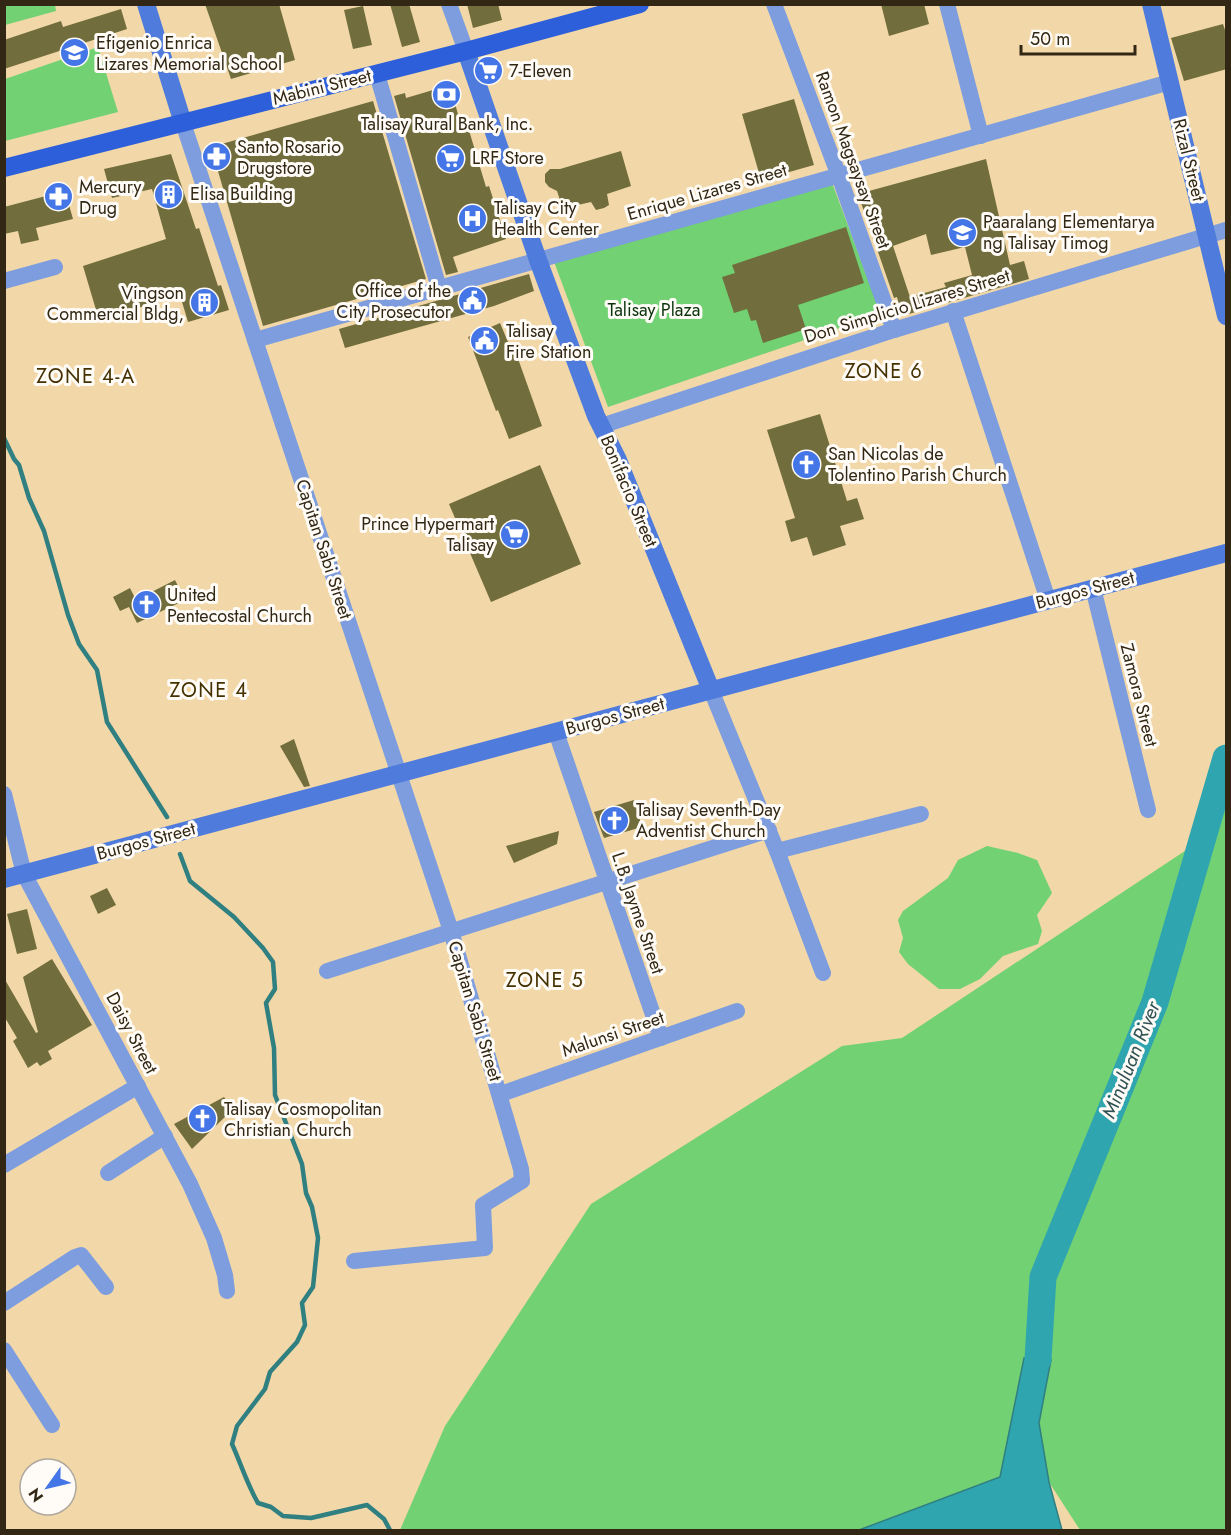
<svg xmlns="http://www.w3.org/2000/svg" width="1231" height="1535" viewBox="0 0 1231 1535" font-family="Jost,sans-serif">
  <rect width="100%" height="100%" fill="#f2d8a8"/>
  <g fill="#72d172">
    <polygon points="5,4 55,5 56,11 5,25"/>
    <polygon points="98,47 118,112 5,141 5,79"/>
    <polygon points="831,180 881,314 608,407 553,259"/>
    <polygon points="1226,758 1226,1530 1080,1530 1049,1482 995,1530 400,1530 445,1426 591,1204 842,1046 902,1038 1203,839"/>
    <polygon points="987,846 1018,853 1037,860 1052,893 1037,915 1042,931 1038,944 1003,956 980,979 960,989 939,989 908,964 899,952 903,938 898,920 903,911 948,878 958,860"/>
  </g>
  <polygon fill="#2fa5b0" stroke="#307f81" stroke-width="1.5" points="1024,1358 1051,1360 1039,1423 1049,1482 1062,1530 859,1530 1000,1477"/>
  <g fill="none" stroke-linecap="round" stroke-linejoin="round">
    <g stroke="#307f81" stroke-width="4.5">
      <polyline points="4,438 14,459 19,465 29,498 44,531 68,615 79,644 97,670 107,722 167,817"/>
      <path d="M180,854L190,881L234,917L263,948L273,962L275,989L266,1003L274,1048L275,1095L302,1164L306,1193L312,1207L318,1238L313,1287L302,1303L305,1325L297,1342L270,1372L265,1389L237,1426L232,1444C241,1464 247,1484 258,1503L271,1507L283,1516L311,1518L367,1505L384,1519L390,1530"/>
    </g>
    <polyline stroke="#2fa5b0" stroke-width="27" points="1038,1359 1043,1277 1155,1002 1226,758"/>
  </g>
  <g fill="#716d3c" fill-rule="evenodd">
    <polygon points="205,4 279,4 295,60 231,79"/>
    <polygon points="390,4 409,4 420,42 402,47"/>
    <polygon points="467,4 498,4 502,20 473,28"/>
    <polygon points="881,4 924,4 929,24 889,36"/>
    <polygon points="363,6 372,45 353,49 344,10"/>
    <polygon points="121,9 127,29 4,69 4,40 61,21 63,27"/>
    <polygon points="1223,24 1227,36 1227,69 1184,81 1171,38"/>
    <polygon points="450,85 459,118 465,117 486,187 489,186 506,239 453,257 458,272 446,275 394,96 405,93 406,98"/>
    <polygon points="794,99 814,165 761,180 742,114"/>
    <polygon points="373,101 426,279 263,326 211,147"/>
    <polygon points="621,151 631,186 607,194 609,205 604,208 596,210 591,202 569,207 562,206 557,191 549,187 545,182 545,174 550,169 560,169"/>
    <polygon points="171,154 196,229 199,228 218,286 221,285 229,310 188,322 180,295 99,320 83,266 166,239 152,189 112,198 104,169"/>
    <path d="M986,159L1010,265L1024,261L1029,279L902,316L897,297L894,298L858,194ZM926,234L931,255L965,247L972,275L944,283L946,287L910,297L893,246Z"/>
    <polygon points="65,191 73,219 36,228 39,240 21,244 18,231 4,234 4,207"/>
    <polygon points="846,227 864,283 798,305 806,329 763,343 756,320 751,321 747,309 734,313 722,277 735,273 732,265"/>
    <polygon points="529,274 534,291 494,306 345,348 339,329"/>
    <polygon points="500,323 513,354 516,353 542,426 509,439 498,410 496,411 468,337"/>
    <polygon points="820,414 847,501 857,498 864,519 840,526 846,545 813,556 807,537 791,542 785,521 795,518 767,430"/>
    <polygon points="540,465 581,564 491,602 449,504"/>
    <polygon points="175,580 185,600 137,623 129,607 120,611 113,597 130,588 136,600"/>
    <polygon points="294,739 310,786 304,787 280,746"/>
    <polygon points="634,800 642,827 604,838 594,812"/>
    <polygon points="559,831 557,844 514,863 506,846"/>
    <polygon points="107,888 116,905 98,914 90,896"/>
    <polygon points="27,909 37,949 17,954 7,914"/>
    <polygon points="52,959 92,1025 48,1051 52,1059 40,1066 37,1062 28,1068 13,1041 17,1038 4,1016 4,978 36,1033 38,1032 23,977"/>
    <polygon points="224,1097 229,1104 229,1113 192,1149 174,1124"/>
  </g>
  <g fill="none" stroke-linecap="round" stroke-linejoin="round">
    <g stroke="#7d9dde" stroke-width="16">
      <polyline points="449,4 466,51"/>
      <polyline points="774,4 839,176 894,330"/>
      <polyline points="947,4 981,136"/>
      <polyline points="377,74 439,288"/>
      <polyline points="183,123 451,931 521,1169 522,1181 483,1205 485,1248 354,1261"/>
      <polyline points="4,281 55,267"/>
      <polyline points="953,311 1048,600"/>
      <polyline points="255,340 1170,82"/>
      <polyline points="601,426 894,330 1226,230"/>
      <polyline points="1093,588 1148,810"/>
      <polyline points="711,690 777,851 823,973"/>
      <polyline points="556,732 661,1038"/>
      <polyline points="4,794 24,874 190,1184 214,1238 225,1275 227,1291"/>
      <polyline points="777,851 921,814"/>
      <polyline points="327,971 769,830"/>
      <polyline points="501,1094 737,1011"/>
      <polyline points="4,1165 138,1086"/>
      <polyline points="108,1173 165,1136"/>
      <polyline points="4,1303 75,1257 81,1255 106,1287"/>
      <polyline points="4,1350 52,1425"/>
    </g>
    <g stroke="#4e7bdc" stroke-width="18">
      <polyline points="146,4 183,123"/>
      <polyline points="1151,4 1226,316"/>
      <polyline points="466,51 538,260 596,416 618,460 711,690"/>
      <polyline points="4,879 1226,553"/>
    </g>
    <polyline stroke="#2c5fd9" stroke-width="18" points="4,168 466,51 640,4"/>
  </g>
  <defs>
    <symbol id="school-disc" viewBox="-11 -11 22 22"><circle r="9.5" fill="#4476e7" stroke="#fffcf8"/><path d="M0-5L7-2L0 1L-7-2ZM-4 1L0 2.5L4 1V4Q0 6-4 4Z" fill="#fff"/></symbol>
    <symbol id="supermarket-disc" viewBox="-11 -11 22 22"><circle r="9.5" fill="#4476e7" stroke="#fffcf8"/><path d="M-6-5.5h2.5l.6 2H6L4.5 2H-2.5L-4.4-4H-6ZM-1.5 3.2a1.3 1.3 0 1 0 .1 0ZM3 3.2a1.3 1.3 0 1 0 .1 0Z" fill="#fff"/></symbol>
    <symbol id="bank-disc" viewBox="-11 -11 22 22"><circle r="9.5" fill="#4476e7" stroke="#fffcf8"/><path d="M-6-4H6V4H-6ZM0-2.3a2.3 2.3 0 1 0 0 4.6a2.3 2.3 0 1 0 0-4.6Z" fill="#fff"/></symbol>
    <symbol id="pharmacy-disc" viewBox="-11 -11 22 22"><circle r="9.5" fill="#4476e7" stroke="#fffcf8"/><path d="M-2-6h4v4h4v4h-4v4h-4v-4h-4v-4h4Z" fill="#fff"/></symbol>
    <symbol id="building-disc" viewBox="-11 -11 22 22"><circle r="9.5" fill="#4476e7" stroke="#fffcf8"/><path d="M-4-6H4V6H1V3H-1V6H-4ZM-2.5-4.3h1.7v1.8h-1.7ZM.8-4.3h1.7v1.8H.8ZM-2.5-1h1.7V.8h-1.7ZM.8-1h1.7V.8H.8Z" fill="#fff"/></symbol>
    <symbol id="hospital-disc" viewBox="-11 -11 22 22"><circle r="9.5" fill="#4476e7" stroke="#fffcf8"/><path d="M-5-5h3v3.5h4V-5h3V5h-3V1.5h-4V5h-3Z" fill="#fff"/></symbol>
    <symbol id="civic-disc" viewBox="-11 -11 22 22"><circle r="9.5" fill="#4476e7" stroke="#fffcf8"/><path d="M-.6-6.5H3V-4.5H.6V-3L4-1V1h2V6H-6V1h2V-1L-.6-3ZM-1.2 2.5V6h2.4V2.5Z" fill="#fff"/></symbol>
    <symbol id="church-disc" viewBox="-11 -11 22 22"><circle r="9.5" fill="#4476e7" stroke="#fffcf8"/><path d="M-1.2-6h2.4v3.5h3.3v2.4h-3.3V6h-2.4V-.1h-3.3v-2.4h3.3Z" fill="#fff"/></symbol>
  </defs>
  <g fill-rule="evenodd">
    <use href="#school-disc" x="58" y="36" width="33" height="33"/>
    <use href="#supermarket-disc" x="472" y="54" width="33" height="33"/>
    <use href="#bank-disc" x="430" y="78" width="33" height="33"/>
    <use href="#pharmacy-disc" x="200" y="140" width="33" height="33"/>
    <use href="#supermarket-disc" x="434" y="142" width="33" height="33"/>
    <use href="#building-disc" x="152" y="178" width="33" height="33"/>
    <use href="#pharmacy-disc" x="42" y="180" width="33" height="33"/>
    <use href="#hospital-disc" x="456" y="202" width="33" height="33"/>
    <use href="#school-disc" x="946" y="216" width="33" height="33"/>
    <use href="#civic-disc" x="456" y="284" width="33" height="33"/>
    <use href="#building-disc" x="188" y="286" width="33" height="33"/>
    <use href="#civic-disc" x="468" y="324" width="33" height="33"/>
    <use href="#church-disc" x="790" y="448" width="33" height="33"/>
    <use href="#supermarket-disc" x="498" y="518" width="33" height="33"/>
    <use href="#church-disc" x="130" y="588" width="33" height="33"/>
    <use href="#church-disc" x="598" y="804" width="33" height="33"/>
    <use href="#church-disc" x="186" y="1102" width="33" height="33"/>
  </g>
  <g text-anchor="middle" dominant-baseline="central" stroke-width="6" stroke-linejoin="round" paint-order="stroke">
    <g font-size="18" fill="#312714" stroke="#fffcf8" text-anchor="start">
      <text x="96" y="43">Efigenio Enrica<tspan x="96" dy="21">Lizares Memorial School</tspan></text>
      <text x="509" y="71">7-Eleven</text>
      <text x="447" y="124" text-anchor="middle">Talisay Rural Bank, Inc.</text>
      <text x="237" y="147">Santo Rosario<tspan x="237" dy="21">Drugstore</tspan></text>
      <text x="472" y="158">LRF Store</text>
      <text x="79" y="187">Mercury<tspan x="79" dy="21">Drug</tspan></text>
      <text x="190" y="194">Elisa Building</text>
      <text x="494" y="208">Talisay City<tspan x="494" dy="21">Health Center</tspan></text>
      <text x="983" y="222">Paaralang Elementarya<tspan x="983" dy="21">ng Talisay Timog</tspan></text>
      <text x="451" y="291" text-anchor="end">Office of the<tspan x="451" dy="21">City Prosecutor</tspan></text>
      <text x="184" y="293" text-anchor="end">Vingson<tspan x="184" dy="21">Commercial Bldg,</tspan></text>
      <text x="506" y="331">Talisay<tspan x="506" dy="21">Fire Station</tspan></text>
      <text x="828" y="454">San Nicolas de<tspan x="828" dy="21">Tolentino Parish Church</tspan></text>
      <text x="494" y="524" text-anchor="end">Prince Hypermart<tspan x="494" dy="21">Talisay</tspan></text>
      <text x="167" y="595">United<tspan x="167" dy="21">Pentecostal Church</tspan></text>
      <text x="636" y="810">Talisay Seventh-Day<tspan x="636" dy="21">Adventist Church</tspan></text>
      <text x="224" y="1109">Talisay Cosmopolitan<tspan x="224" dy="21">Christian Church</tspan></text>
    </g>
    <g font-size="18" fill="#312714" stroke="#fffcf8">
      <text transform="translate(322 87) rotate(-14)">Mabini Street</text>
      <text transform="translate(853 160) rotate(70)">Ramon Magsaysay Street</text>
      <text transform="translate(1189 160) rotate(76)">Rizal Street</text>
      <text transform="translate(707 192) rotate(-16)">Enrique Lizares Street</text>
      <text transform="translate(907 306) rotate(-17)">Don Simplicio Lizares Street</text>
      <text transform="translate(629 491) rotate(67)">Bonifacio Street</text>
      <text transform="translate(324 549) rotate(72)">Capitan Sabi Street</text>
      <text transform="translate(1085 590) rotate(-15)">Burgos Street</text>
      <text transform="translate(1139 695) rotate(76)">Zamora Street</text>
      <text transform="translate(615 716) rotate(-15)">Burgos Street</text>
      <text transform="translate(146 841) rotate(-15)">Burgos Street</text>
      <text transform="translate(638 913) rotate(71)">L.B. Jayme Street</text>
      <text transform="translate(475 1011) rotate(73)">Capitan Sabi Street</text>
      <text transform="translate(132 1033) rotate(62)">Daisy Street</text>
      <text transform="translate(613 1034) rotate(-19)">Malunsi Street</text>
    </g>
    <g font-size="18" fill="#0a330c" stroke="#fffcf8">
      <text x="654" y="310">Talisay Plaza</text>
    </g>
    <g font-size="20" letter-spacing="1.5" fill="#453100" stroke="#fffcf8">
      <text x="884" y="371">ZONE 6</text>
      <text x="86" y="376">ZONE 4-A</text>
      <text x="209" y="690">ZONE 4</text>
      <text x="545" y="980">ZONE 5</text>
    </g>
    <g font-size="20" font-style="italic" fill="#2f5154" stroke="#fffcf8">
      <text transform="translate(1131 1060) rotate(-68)">Minuluan River</text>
    </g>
  </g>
  <rect width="1231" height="1535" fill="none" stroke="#312714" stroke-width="12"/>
  <g transform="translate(48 1487) rotate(236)"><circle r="28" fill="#fffcf8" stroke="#ada79d" stroke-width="1.5"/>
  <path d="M0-4.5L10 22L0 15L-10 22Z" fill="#4476e7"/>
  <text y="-9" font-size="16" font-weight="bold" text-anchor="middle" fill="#312714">N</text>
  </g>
  <path d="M1021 45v9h114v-9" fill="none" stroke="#312714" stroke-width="3"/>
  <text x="1030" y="45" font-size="18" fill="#312714" stroke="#fffcf8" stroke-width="4.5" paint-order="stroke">50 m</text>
</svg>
